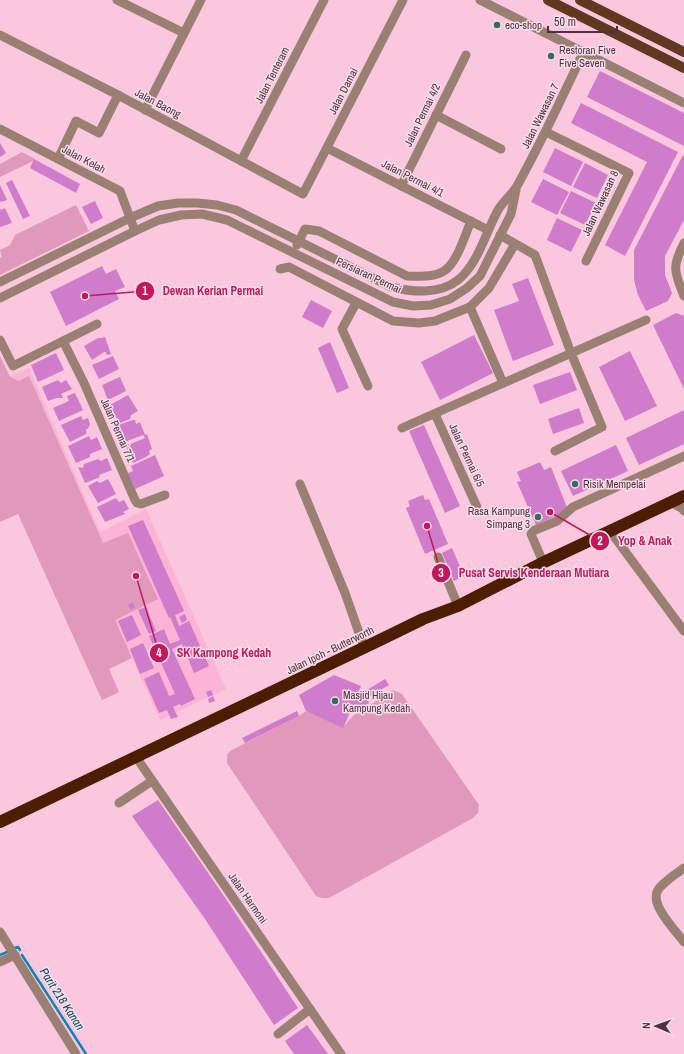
<svg xmlns="http://www.w3.org/2000/svg" width="684" height="1054" viewBox="0 0 684 1054" font-family="'Archivo Narrow',sans-serif">
  <rect width="100%" height="100%" fill="#fbc7df"/>
  <polygon fill="#fbb4d5" points="29,368 100,532 146,509 226,689 160,720 6,378"/>
  <g fill="#e098bb">
    <polygon points="22,152 35,159 33,161 0,177 0,164"/>
    <polygon points="76,205 89,231 0,275 0,258 2,257 0,250 10,245 15,235"/>
    <polygon points="0,356 10,377 19,381 29,376 103,543 128,533 158,599 115,620 132,658 109,669 119,692 102,700 18,514 0,522"/>
    <polygon points="393,690 402,694 479,805 478,813 473,818 329,898 322,898 316,896 227,763 227,755 230,751 299,716 306,711 343,727 353,716"/>
  </g>
  <g fill="none" stroke-linecap="round" stroke-linejoin="round">
    <g stroke="#0288b3" stroke-width="2.5">
      <polyline points="15,948 18,947 20,950"/>
      <polyline points="0,955 9,951"/>
      <polyline points="22,955 86,1054"/>
    </g>
  </g>
  <g fill="#cf7cca">
    <polygon points="600,71 684,113 684,146 587,97"/>
    <polygon points="581,103 678,152 625,256 605,245 647,162 571,123"/>
    <polygon points="0,143 6,153 0,157"/>
    <polygon points="555,148 583,162 571,186 543,172"/>
    <polygon points="683,155 684,156 684,220 665,256 665,275 672,293 668,301 646,311 638,295 634,280 634,250"/>
    <polygon points="34,159 80,184 76,193 30,168"/>
    <polygon points="585,163 608,175 597,198 573,187"/>
    <polygon points="543,179 569,192 557,215 531,202"/>
    <polygon points="12,180 30,216 23,219 6,183"/>
    <polygon points="0,185 7,200 1,202 0,201"/>
    <polygon points="571,191 596,203 585,225 560,213"/>
    <polygon points="95,201 103,218 91,224 82,207"/>
    <polygon points="0,208 1,210 5,208 12,223 0,227"/>
    <polygon points="557,218 582,230 571,252 547,240"/>
    <polygon points="102,266 106,274 116,269 125,287 115,291 119,299 66,326 50,292"/>
    <polygon points="528,278 554,345 513,361 494,310 519,301 512,284"/>
    <polygon points="311,300 332,311 323,328 302,317"/>
    <polygon points="676,313 684,316 684,389 653,325"/>
    <polygon points="474,335 493,373 440,400 421,362"/>
    <polygon points="105,337 111,354 107,355 106,352 104,352 92,360 84,346 98,338 101,338"/>
    <polygon points="330,342 349,388 337,393 318,348"/>
    <polygon points="630,351 657,406 625,421 599,367"/>
    <polygon points="56,353 64,370 38,382 31,365"/>
    <polygon points="113,356 119,369 99,379 92,365"/>
    <polygon points="570,372 577,390 540,404 533,385"/>
    <polygon points="120,377 126,391 108,400 102,385"/>
    <polygon points="58,380 61,383 66,380 72,389 61,394 63,398 56,398 48,401 42,387"/>
    <polygon points="75,393 83,410 59,421 53,408 69,401 67,396"/>
    <polygon points="128,395 138,411 131,415 130,419 120,423 118,419 117,419 110,405"/>
    <polygon points="579,408 584,423 553,434 548,419"/>
    <polygon points="684,410 684,444 639,465 626,438"/>
    <polygon points="81,416 83,420 88,418 90,424 88,429 86,429 86,434 70,442 61,425"/>
    <polygon points="133,420 135,420 136,424 140,422 145,435 147,434 152,449 149,451 150,454 144,458 133,463 126,446 145,438 143,435 122,443 119,434 121,433 118,425"/>
    <polygon points="424,425 460,506 445,513 409,431"/>
    <polygon points="89,436 91,440 97,437 102,449 90,454 90,457 76,463 68,446"/>
    <polygon points="616,445 628,471 573,496 561,471"/>
    <polygon points="155,455 164,476 135,489 128,473 133,471 131,466"/>
    <polygon points="107,458 112,470 99,475 100,477 85,483 78,467 83,468 84,464 98,459 101,461"/>
    <polygon points="540,462 544,470 551,467 568,510 536,525 517,482 521,481 517,472"/>
    <polygon points="108,479 116,494 98,503 88,486 97,481 100,483"/>
    <polygon points="423,495 425,500 429,499 448,544 425,554 406,508 410,506 408,501"/>
    <polygon points="116,498 119,502 124,500 129,509 123,512 125,514 105,522 97,507"/>
    <polygon points="143,520 184,611 175,615 179,626 189,621 209,666 194,673 182,644 172,649 195,699 181,706 180,704 173,707 178,717 171,719 167,710 159,713 144,679 159,672 169,696 175,694 149,636 164,629 170,644 180,640 170,617 169,618 128,526"/>
    <polygon points="452,548 464,576 454,581 442,553"/>
    <polygon points="133,602 135,607 131,610 128,605"/>
    <polygon points="146,607 156,631 149,634 138,610"/>
    <polygon points="185,614 187,620 182,623 179,617"/>
    <polygon points="132,615 141,635 127,642 118,621"/>
    <polygon points="143,643 154,668 140,674 130,649"/>
    <polygon points="334,675 361,686 357,696 385,679 389,685 367,698 369,703 357,710 355,706 352,708 343,728 306,711 299,695"/>
    <polygon points="211,690 213,695 208,697 206,692"/>
    <polygon points="213,696 215,701 209,703 208,699"/>
    <polygon points="297,711 299,716 245,743 242,738"/>
    <polygon points="158,800 228,902 298,1008 274,1025 205,919 132,816"/>
    <polygon points="307,1025 328,1054 294,1054 285,1041"/>
  </g>
  <g fill="none" stroke-linecap="round" stroke-linejoin="round">
    <g stroke="#998073" stroke-width="9">
      <polyline points="117,0 184,33"/>
      <polyline points="480,0 684,103"/>
      <polyline points="0,35 118,95 303,194 403,0"/>
      <polyline points="145,110 201,0"/>
      <polyline points="436,115 501,149"/>
      <polyline points="0,129 120,191 135,231"/>
      <polyline points="546,132 629,173 586,261"/>
      <polyline points="327,148 488,230"/>
      <polyline points="58,159 76,121 99,133 118,95"/>
      <polyline points="241,161 324,0"/>
      <polyline points="401,186 466,55"/>
      <polyline points="500,235 535,255 571,353 602,427 555,451"/>
      <path d="M684,243C672,266 674,272 684,296"/>
      <path d="M297,245L305,229L319,231L407,276C419,276 433,278 444,271C457,263 465,235 471,221"/>
      <polyline points="280,269 289,267 393,321 419,323 435,321 470,307 489,288 515,244"/>
      <path d="M0,282L130,218L158,206L178,203H197L217,205L236,210L391,287C413,292 439,295 458,280C478,264 486,232 498,210C503,201 512,195 517,186C541,143 562,98 583,53"/>
      <polyline points="0,298 135,231 159,220 181,215 202,214 227,220 393,302 413,306 431,305 450,299 467,288 480,276 511,214 516,190"/>
      <polyline points="356,303 342,329 368,386"/>
      <polyline points="470,307 503,383"/>
      <polyline points="0,340 13,366 97,324"/>
      <polyline points="63,341 84,383 135,500 137,503 141,504 165,495"/>
      <polyline points="435,414 477,507"/>
      <polyline points="402,428 646,320"/>
      <polyline points="300,484 345,593 364,647"/>
      <polyline points="671,502 683,509 684,511"/>
      <polyline points="610,531 684,631"/>
      <polyline points="438,557 458,606"/>
      <polyline points="543,562 531,534 533,531 557,521 573,507 684,456"/>
      <polyline points="136,757 341,1054"/>
      <polyline points="119,803 152,781"/>
      <path d="M684,868C677,873 662,883 658,890C649,904 675,930 684,942"/>
      <polyline points="0,932 76,1054"/>
      <polyline points="0,962 15,955"/>
      <polyline points="278,1034 310,1009"/>
    </g>
    <g stroke="#613820" stroke-width="10">
      <polyline points="548,0 684,68"/>
      <polyline points="580,0 684,52"/>
    </g>
    <polyline stroke="#4c1d00" stroke-width="12" points="0,822 380,640 423,619 458,606 540,564 684,496"/>
  </g>
  <g fill="#316f5a" stroke="#f8dde9" stroke-width="1.5">
    <circle cx="497" cy="25" r="4"/>
    <circle cx="551" cy="56" r="4"/>
    <circle cx="575" cy="484" r="4"/>
    <circle cx="538" cy="517" r="4"/>
    <circle cx="335" cy="701" r="4"/>
  </g>
  <g text-anchor="middle" dominant-baseline="central" stroke-width="3" stroke-linejoin="round" paint-order="stroke">
    <g font-size="11" fill="#4d3340" stroke="#f8dde9" text-anchor="start">
      <text x="505" y="25">eco-shop</text>
      <text x="559" y="50">Restoran Five<tspan x="559" dy="13">Five Seven</tspan></text>
      <text x="583" y="484">Risik Mempelai</text>
      <text x="530" y="511" text-anchor="end">Rasa Kampung<tspan x="530" dy="13">Simpang 3</tspan></text>
      <text x="343" y="695">Masjid Hijau<tspan x="343" dy="13">Kampung Kedah</tspan></text>
    </g>
    <g font-size="11" fill="#4d3340" stroke="#f8dde9">
      <text transform="translate(272 75) rotate(-63)">Jalan Tenteram</text>
      <text transform="translate(343 91) rotate(-63)">Jalan Damai</text>
      <text transform="translate(158 103) rotate(28)">Jalan Baong</text>
      <text transform="translate(422 115) rotate(-64)">Jalan Permai 4/2</text>
      <text transform="translate(540 116) rotate(-64)">Jalan Wawasan 7</text>
      <text transform="translate(84 159) rotate(28)">Jalan Kelah</text>
      <text transform="translate(413 178) rotate(27)">Jalan Permai 4/1</text>
      <text transform="translate(600 203) rotate(-65)">Jalan Wawasan 8</text>
      <text transform="translate(369 275) rotate(25)">Persiaran Permai</text>
      <text transform="translate(118 430) rotate(66)">Jalan Permai 7/1</text>
      <text transform="translate(467 455) rotate(65)">Jalan Permai 6/5</text>
      <text transform="translate(330 650) rotate(-26)">Jalan Ipoh - Butterworth</text>
      <text transform="translate(248 898) rotate(55)">Jalan Harmoni</text>
    </g>
    <g font-size="12" font-style="italic" fill="#0c4960" stroke="#f8dde9">
      <text transform="translate(62 999) rotate(57)">Parit 218 Kanan</text>
    </g>
  </g>
  <path fill="none" stroke="#c2185b" stroke-width="1.5" d="M85 296L145 291M550 512L600 541M427 526L441 573M136 576L159 653"/>
  <g fill="#c2185b" stroke="#f8dde9" stroke-width="1.5">
    <circle cx="85" cy="296" r="4"/>
    <circle cx="550" cy="512" r="4"/>
    <circle cx="427" cy="526" r="4"/>
    <circle cx="136" cy="576" r="4"/>
    <circle cx="145" cy="291" r="10"/>
    <circle cx="600" cy="541" r="10"/>
    <circle cx="441" cy="573" r="10"/>
    <circle cx="159" cy="653" r="10"/>
  </g>
  <g font-size="12" text-anchor="middle" font-weight="bold" fill="#fff">
    <text x="145" y="295">1</text>
    <text x="600" y="545">2</text>
    <text x="441" y="577">3</text>
    <text x="159" y="657">4</text>
  </g>
  <g font-size="12" text-anchor="middle" font-weight="bold" fill="#c2185b" stroke="#f8dde9" stroke-width="3" stroke-linejoin="round" paint-order="stroke">
    <text x="213" y="295">Dewan Kerian Permai</text>
    <text x="645" y="545">Yop &amp; Anak</text>
    <text x="534" y="577">Pusat Servis Kenderaan Mutiara</text>
    <text x="224" y="657">SK Kampong Kedah</text>
  </g>
  <g transform="translate(656 1026) rotate(272)" stroke="#f8dde9" stroke-width="3" paint-order="stroke">
  <path d="M0-3L7 15L0 10L-7 15Z" fill="#4d3340"/>
  <text y="-6" font-size="11" font-weight="bold" text-anchor="middle" fill="#4d3340">N</text>
  </g>
  <path d="M548 26v6h69v-6" fill="none" stroke="#4d3340" stroke-width="2"/>
  <text x="554" y="26" font-size="12" fill="#4d3340" stroke="#f8dde9" stroke-width="3" paint-order="stroke">50 m</text>
</svg>
